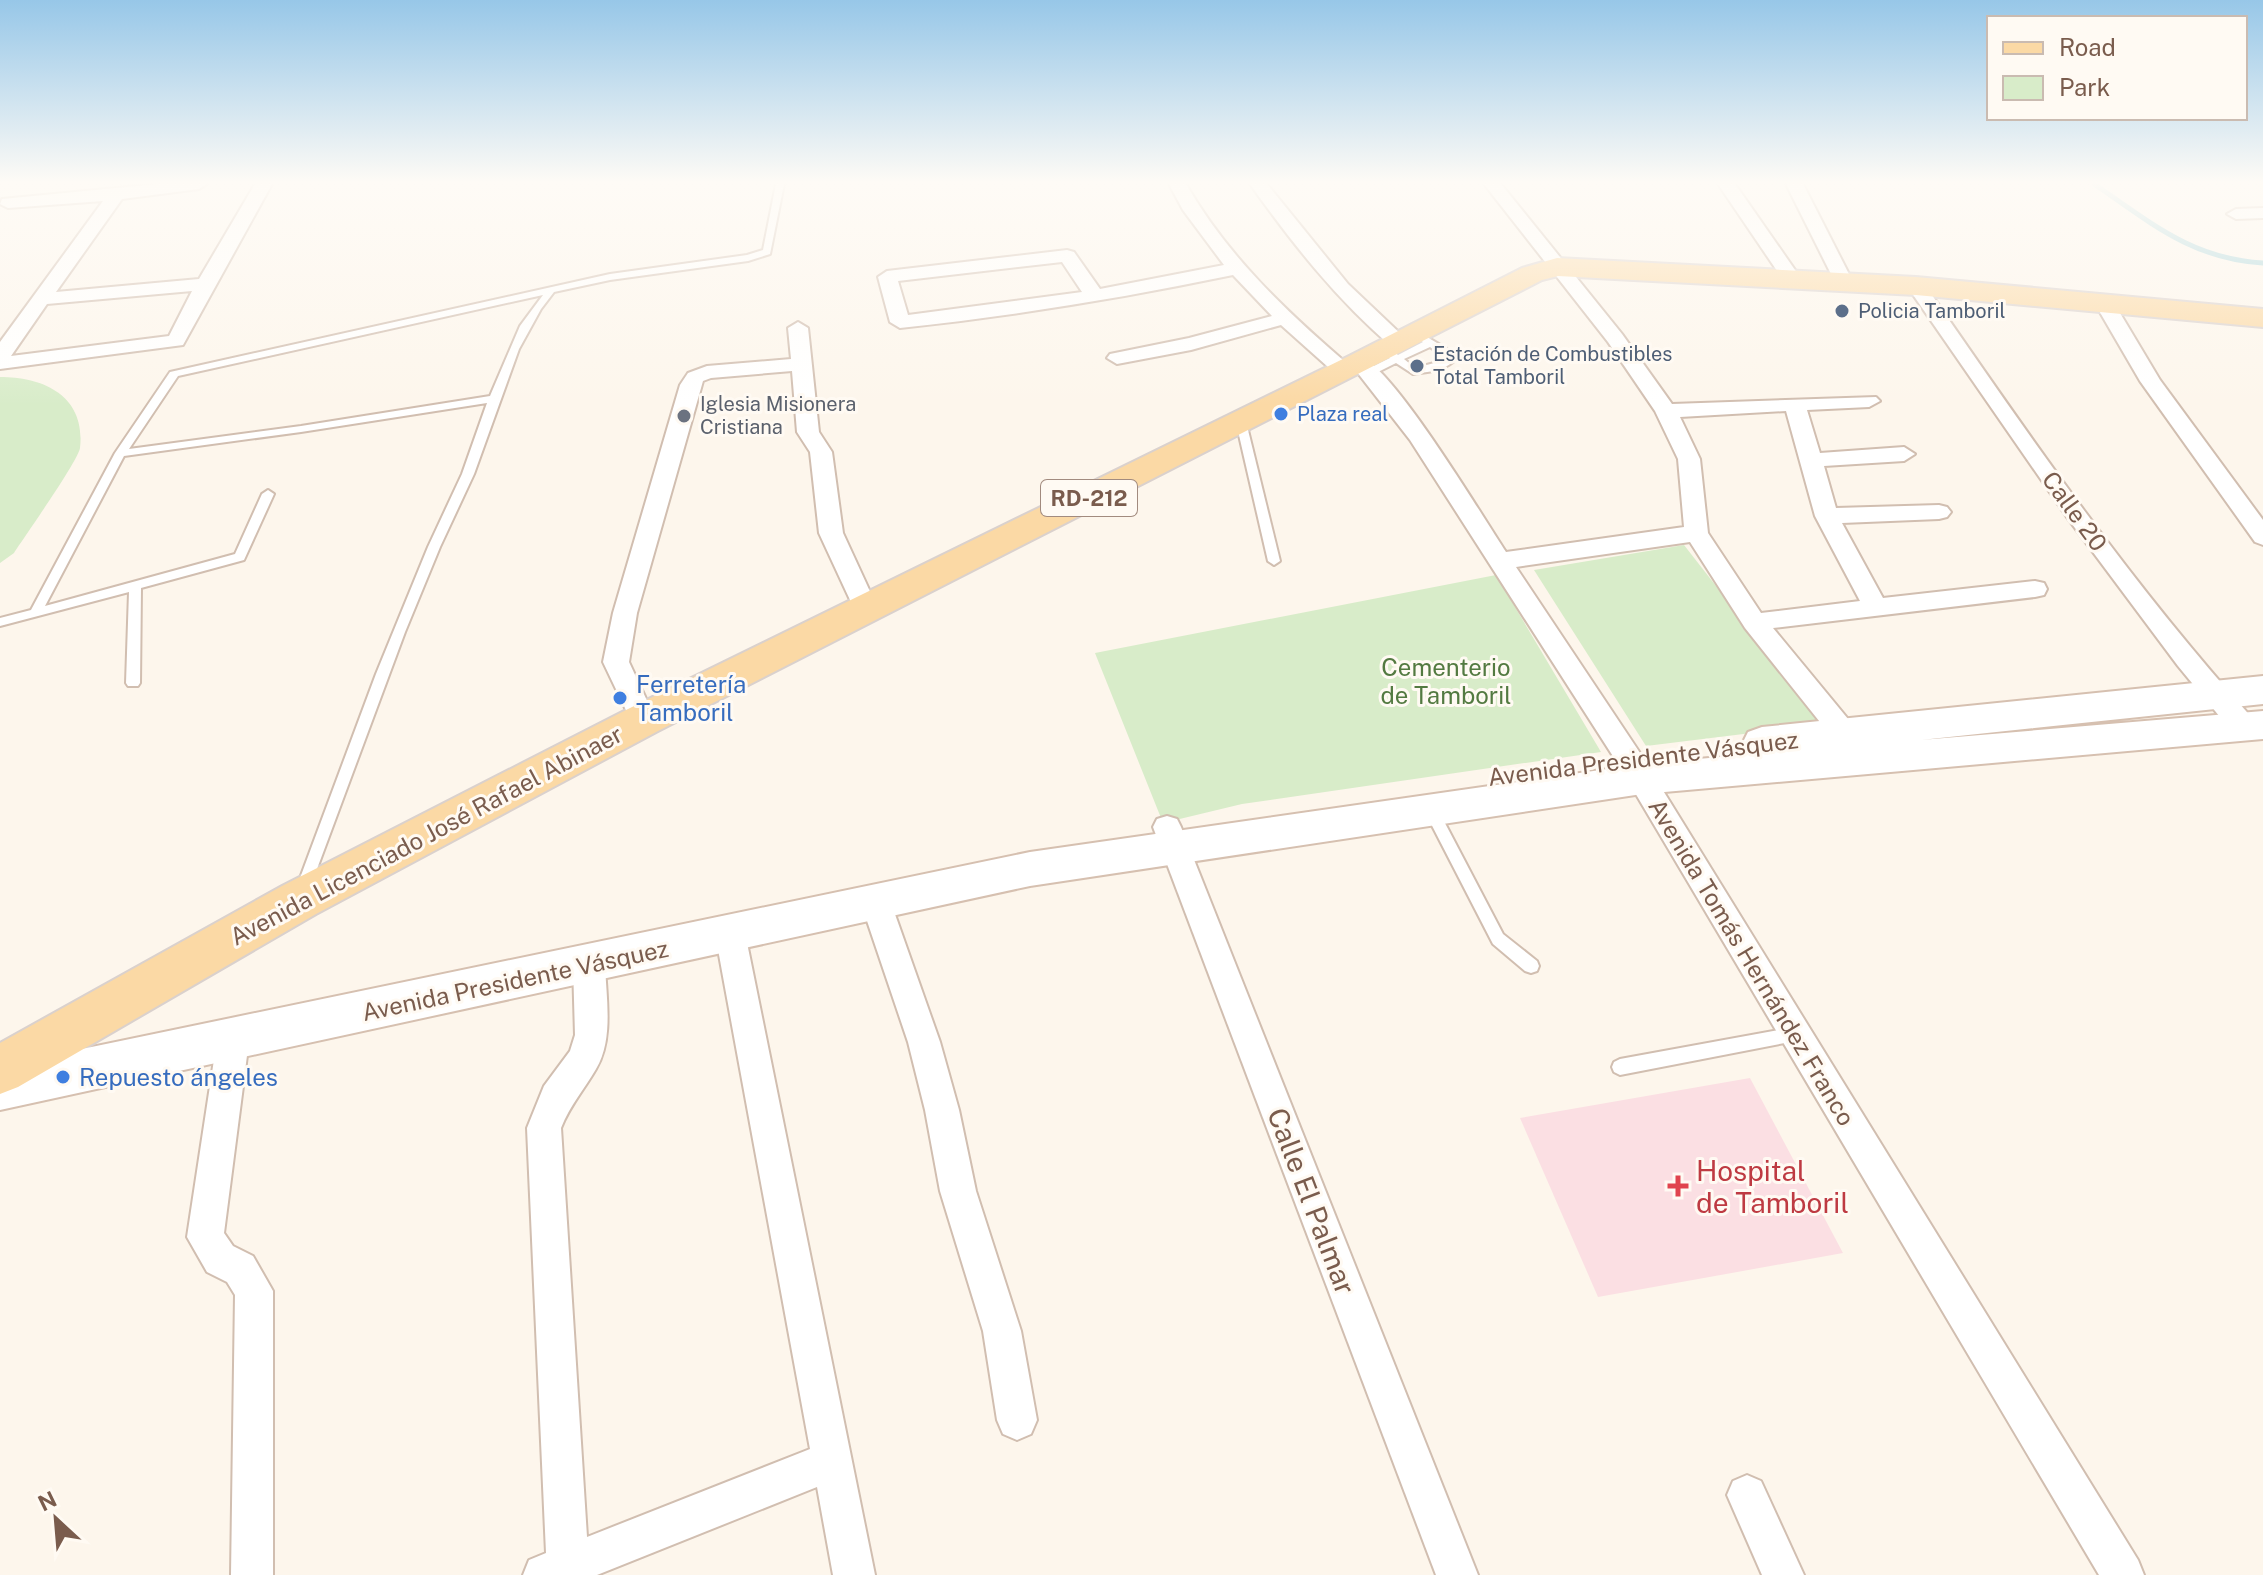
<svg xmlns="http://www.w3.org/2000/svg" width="2263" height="1575" viewBox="0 0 2263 1575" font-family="'Public Sans',sans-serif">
  <rect width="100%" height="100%" fill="#fdf6ec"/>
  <polygon fill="#fbdfe3" points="1750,1078 1843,1253 1598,1297 1520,1118"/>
  <g fill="#d8ecc9">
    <path d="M0,377C44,377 86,396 80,448C78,461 25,536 14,553L0,563Z"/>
    <polygon points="1684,545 1824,724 1646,746 1534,570"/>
    <polygon points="1496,575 1601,752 1242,804 1163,823 1095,653"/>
  </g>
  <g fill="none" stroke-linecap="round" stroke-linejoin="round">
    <path stroke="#a5d3da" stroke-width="5" d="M2094,184C2150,222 2192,259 2263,263"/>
    <defs>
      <g id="lane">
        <path d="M776,184H784L770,254L748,261L610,280L554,292L541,309L519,349L474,474L440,547L405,632L308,893L303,895L298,893L296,889L376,674L428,547L462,474L487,403L301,432L124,456L45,606L235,554L262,494L268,490L274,494L244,560L141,588L140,683L138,686H128L126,683L129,592L0,626V618L31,610L115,453L170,372L610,274L747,255L763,250ZM543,295L520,326L490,396L301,426L129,449L178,376Z"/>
        <path d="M1417,331L1447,349L1453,362C1442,371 1427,372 1413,374L1396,363L1374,374H1366V370L1390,358L1381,352V348H1389L1398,355L1423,342L1412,334ZM1430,347L1439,353L1442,361L1415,368L1404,359Z"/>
        <polygon points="1241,419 1246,422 1280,561 1274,565 1268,561 1236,422"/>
        <polygon points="1431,804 1436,806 1503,934 1537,961 1539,966 1537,971 1531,973 1525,971 1493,944 1424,810 1426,806"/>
        <polygon points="1795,1027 1801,1029 1803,1034 1801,1039 1795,1041 1620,1075 1614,1072 1612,1067 1614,1062 1620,1059"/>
      </g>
      <g id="street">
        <path d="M158,184H207L199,189L122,199L56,292L199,279L255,184H272L183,345L0,369V342L103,201L8,208L0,204L2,199ZM192,291L169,336L11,356L47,304Z"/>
        <path d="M1169,184H1186C1228,257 1287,312 1351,367L1354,371L1351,375H1337L1281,325L1191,350L1117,364L1107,358L1110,354L1189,338L1272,316L1233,275C1123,298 1012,316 900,328L890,322L878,277L887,271L1067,250L1074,252L1100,289L1224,265L1183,210ZM1062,262L1082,292L908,315L898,281Z"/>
        <path d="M1250,184H1267L1348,284L1406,339L1409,343L1406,347H1392C1337,300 1292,243 1250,184Z"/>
        <path d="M1484,184H1501L1622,334L1672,404L1876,397L1880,401L1869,407L1807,410L1820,453L1904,447L1915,454L1904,461L1824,466L1836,508L1939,505L1947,507L1951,512L1947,517L1939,519L1842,523L1883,598L2035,581L2044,583L2047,589L2044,595L2035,597L1773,628L1867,742L1871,749L1867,756L1857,759L1847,756L1745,628L1690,542L1516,567L1638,750L2138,1560L2144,1575H2099L1618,764L1410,440L1350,363L1360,357C1391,364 1484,519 1506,552L1684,527L1678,459L1655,411L1608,342ZM1786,411L1815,516L1860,601L1761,613L1708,533L1700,459L1680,417Z"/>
        <polygon points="1718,184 1735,184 1802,280 1800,284 1786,284"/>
        <polygon points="1786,184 1803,184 1853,282 1851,286 1837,286"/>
        <polygon points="2263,208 2263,218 2236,219 2227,214 2236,209"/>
        <path d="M1916,280L1923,282C2026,432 2131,584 2254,720L2257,727L2254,734L2244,737L2234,734L2178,666L2069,520L1907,286Z"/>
        <polygon points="2104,296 2111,298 2160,380 2263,520 2263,545 2255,542 2140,381 2094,302"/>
        <polygon points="798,322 808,328 819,432 832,452 843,533 878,609 875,615 866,618 857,615 819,533 810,452 797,432 792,371 711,378 703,381 637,613 629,662 656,720 652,727 643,730 634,727 603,662 613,613 680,385 688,373 707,366 791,359 788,328"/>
        <polygon points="1167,816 1177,819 1181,827 1478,1575 1436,1575 1153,827 1157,819"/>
        <polygon points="876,890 887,894 891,903 940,1042 959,1110 976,1191 1021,1331 1037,1420 1031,1434 1017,1440 1003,1434 997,1420 983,1331 940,1191 925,1110 908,1042 861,903 865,894"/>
        <path d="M730,920L741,924L745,933L875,1575H833L817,1487L597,1575H523L529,1560L546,1553L527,1128L544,1086L570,1051L575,1035L573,964L578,954L589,951L600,954L605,964C606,997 614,1039 596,1069C584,1090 570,1105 561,1128L587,1537L810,1449L715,933L719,924Z"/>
        <polygon points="233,1025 245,1030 249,1040 224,1233 233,1246 253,1256 273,1291 273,1575 231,1575 235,1295 227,1282 207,1272 187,1237 217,1040 221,1030"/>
        <polygon points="1747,1475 1761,1481 1804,1575 1762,1575 1727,1495 1733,1481"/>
      </g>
      <polygon id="secondary" points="2263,676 2263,704 1921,740 2263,711 2263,739 1642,794 1030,886 0,1110 0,1066 1030,852 1642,764 1754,754 1748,752 1743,742 1748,732 1762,727"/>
      <polygon id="primary" points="1557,258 1916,277 2263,309 2263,327 1916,295 1558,276 1542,280 658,731 316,914 18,1087 0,1094 0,1043 282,886 628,709 1349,356 1522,268"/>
    </defs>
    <use href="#lane" stroke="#d1beb0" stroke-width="4"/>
    <use href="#street" stroke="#d1beb0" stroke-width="4"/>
    <use href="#secondary" stroke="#d6c0b0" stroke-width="4"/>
    <use href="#primary" stroke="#dad1cd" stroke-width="4"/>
    <use href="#lane" fill="#fff" fill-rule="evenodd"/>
    <use href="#street" fill="#fff" fill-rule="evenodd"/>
    <use href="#secondary" fill="#fff" fill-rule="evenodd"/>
    <use href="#primary" fill="#fbd9a5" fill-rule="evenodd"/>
  </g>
  <linearGradient id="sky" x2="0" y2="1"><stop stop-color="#97c7e8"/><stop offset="0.45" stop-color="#fefbf6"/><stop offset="1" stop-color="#fefbf6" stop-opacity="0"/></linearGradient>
  <rect width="2263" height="405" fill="url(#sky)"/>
  <g fill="#5c6f8a" stroke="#fffaf3" stroke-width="3">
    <circle cx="1842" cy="311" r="8"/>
    <circle cx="1417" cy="366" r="8"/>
  </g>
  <g fill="#3f7fe0" stroke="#fffaf3" stroke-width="3">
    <circle cx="1281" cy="414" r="8"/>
    <circle cx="620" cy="698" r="8"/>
    <circle cx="63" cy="1077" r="8"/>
  </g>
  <circle fill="#6b7280" stroke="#fffaf3" stroke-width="3" cx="684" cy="416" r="8"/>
  <path fill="#e0444e" stroke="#fffaf3" stroke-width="3" d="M1674 1174h8v8h8v8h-8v8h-8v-8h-8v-8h8z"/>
  <g text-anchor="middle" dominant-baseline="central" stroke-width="6" stroke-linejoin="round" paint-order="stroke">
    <g font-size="20" fill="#4e5e75" stroke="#fffaf3" text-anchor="start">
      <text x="1858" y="311">Policia Tamboril</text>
      <text x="1433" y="354">Estación de Combustibles<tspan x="1433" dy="23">Total Tamboril</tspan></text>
    </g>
    <g font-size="20" fill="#5b616d" stroke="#fffaf3" text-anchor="start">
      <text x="700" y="404">Iglesia Misionera<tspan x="700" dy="23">Cristiana</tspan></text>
    </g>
    <g font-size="20" fill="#366cbe" stroke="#fffaf3" text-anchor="start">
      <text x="1297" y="414">Plaza real</text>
    </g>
    <rect fill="#fffaf3" stroke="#a28b7f" stroke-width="2" x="1041" y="480" width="96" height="36" rx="6"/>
    <g font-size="22" font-weight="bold" fill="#7a5c4d">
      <text x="1089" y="498">RD-212</text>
    </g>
    <g font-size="24" fill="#7a5c4d" stroke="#fffaf3">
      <text transform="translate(2075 511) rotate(54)">Calle 20</text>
      <text transform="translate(1643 758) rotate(-7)">Avenida Presidente Vásquez</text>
      <text transform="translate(426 835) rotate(-28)">Avenida Licenciado José Rafael Abinaer</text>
      <text transform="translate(1752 962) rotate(59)">Avenida Tomás Hernández Franco</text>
      <text transform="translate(515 980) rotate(-12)">Avenida Presidente Vásquez</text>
    </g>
    <g font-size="24" fill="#537a41" stroke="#fffaf3">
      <text x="1446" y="667">Cementerio<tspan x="1446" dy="28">de Tamboril</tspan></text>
    </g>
    <g font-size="24" fill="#366cbe" stroke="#fffaf3" text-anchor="start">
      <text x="636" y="684">Ferretería<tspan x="636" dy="28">Tamboril</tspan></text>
      <text x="79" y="1077">Repuesto ángeles</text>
    </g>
    <g font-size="28" fill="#be3a42" stroke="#fffaf3" text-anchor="start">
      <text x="1696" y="1170">Hospital<tspan x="1696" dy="32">de Tamboril</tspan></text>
    </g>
    <g font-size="28" fill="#7a5c4d" stroke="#fffaf3">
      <text transform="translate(1312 1201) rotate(69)">Calle El Palmar</text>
    </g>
  </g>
  <rect x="1987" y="16" width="260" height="104" fill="#fffaf3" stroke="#cabbb1" stroke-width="2"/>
  <rect x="2003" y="42" width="40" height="12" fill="#fbd9a5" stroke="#cabbb1" stroke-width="2"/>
  <text x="2059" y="56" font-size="24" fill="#7a5c4d">Road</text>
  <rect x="2003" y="76" width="40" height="24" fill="#d8ecc9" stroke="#cabbb1" stroke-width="2"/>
  <text x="2059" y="96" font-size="24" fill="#7a5c4d">Park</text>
  <g transform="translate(56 1519) rotate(334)" stroke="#fffaf3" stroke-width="6" paint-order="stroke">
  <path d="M0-6L14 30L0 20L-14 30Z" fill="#7a5c4d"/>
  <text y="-12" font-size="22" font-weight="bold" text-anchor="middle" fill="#7a5c4d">N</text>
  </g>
</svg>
